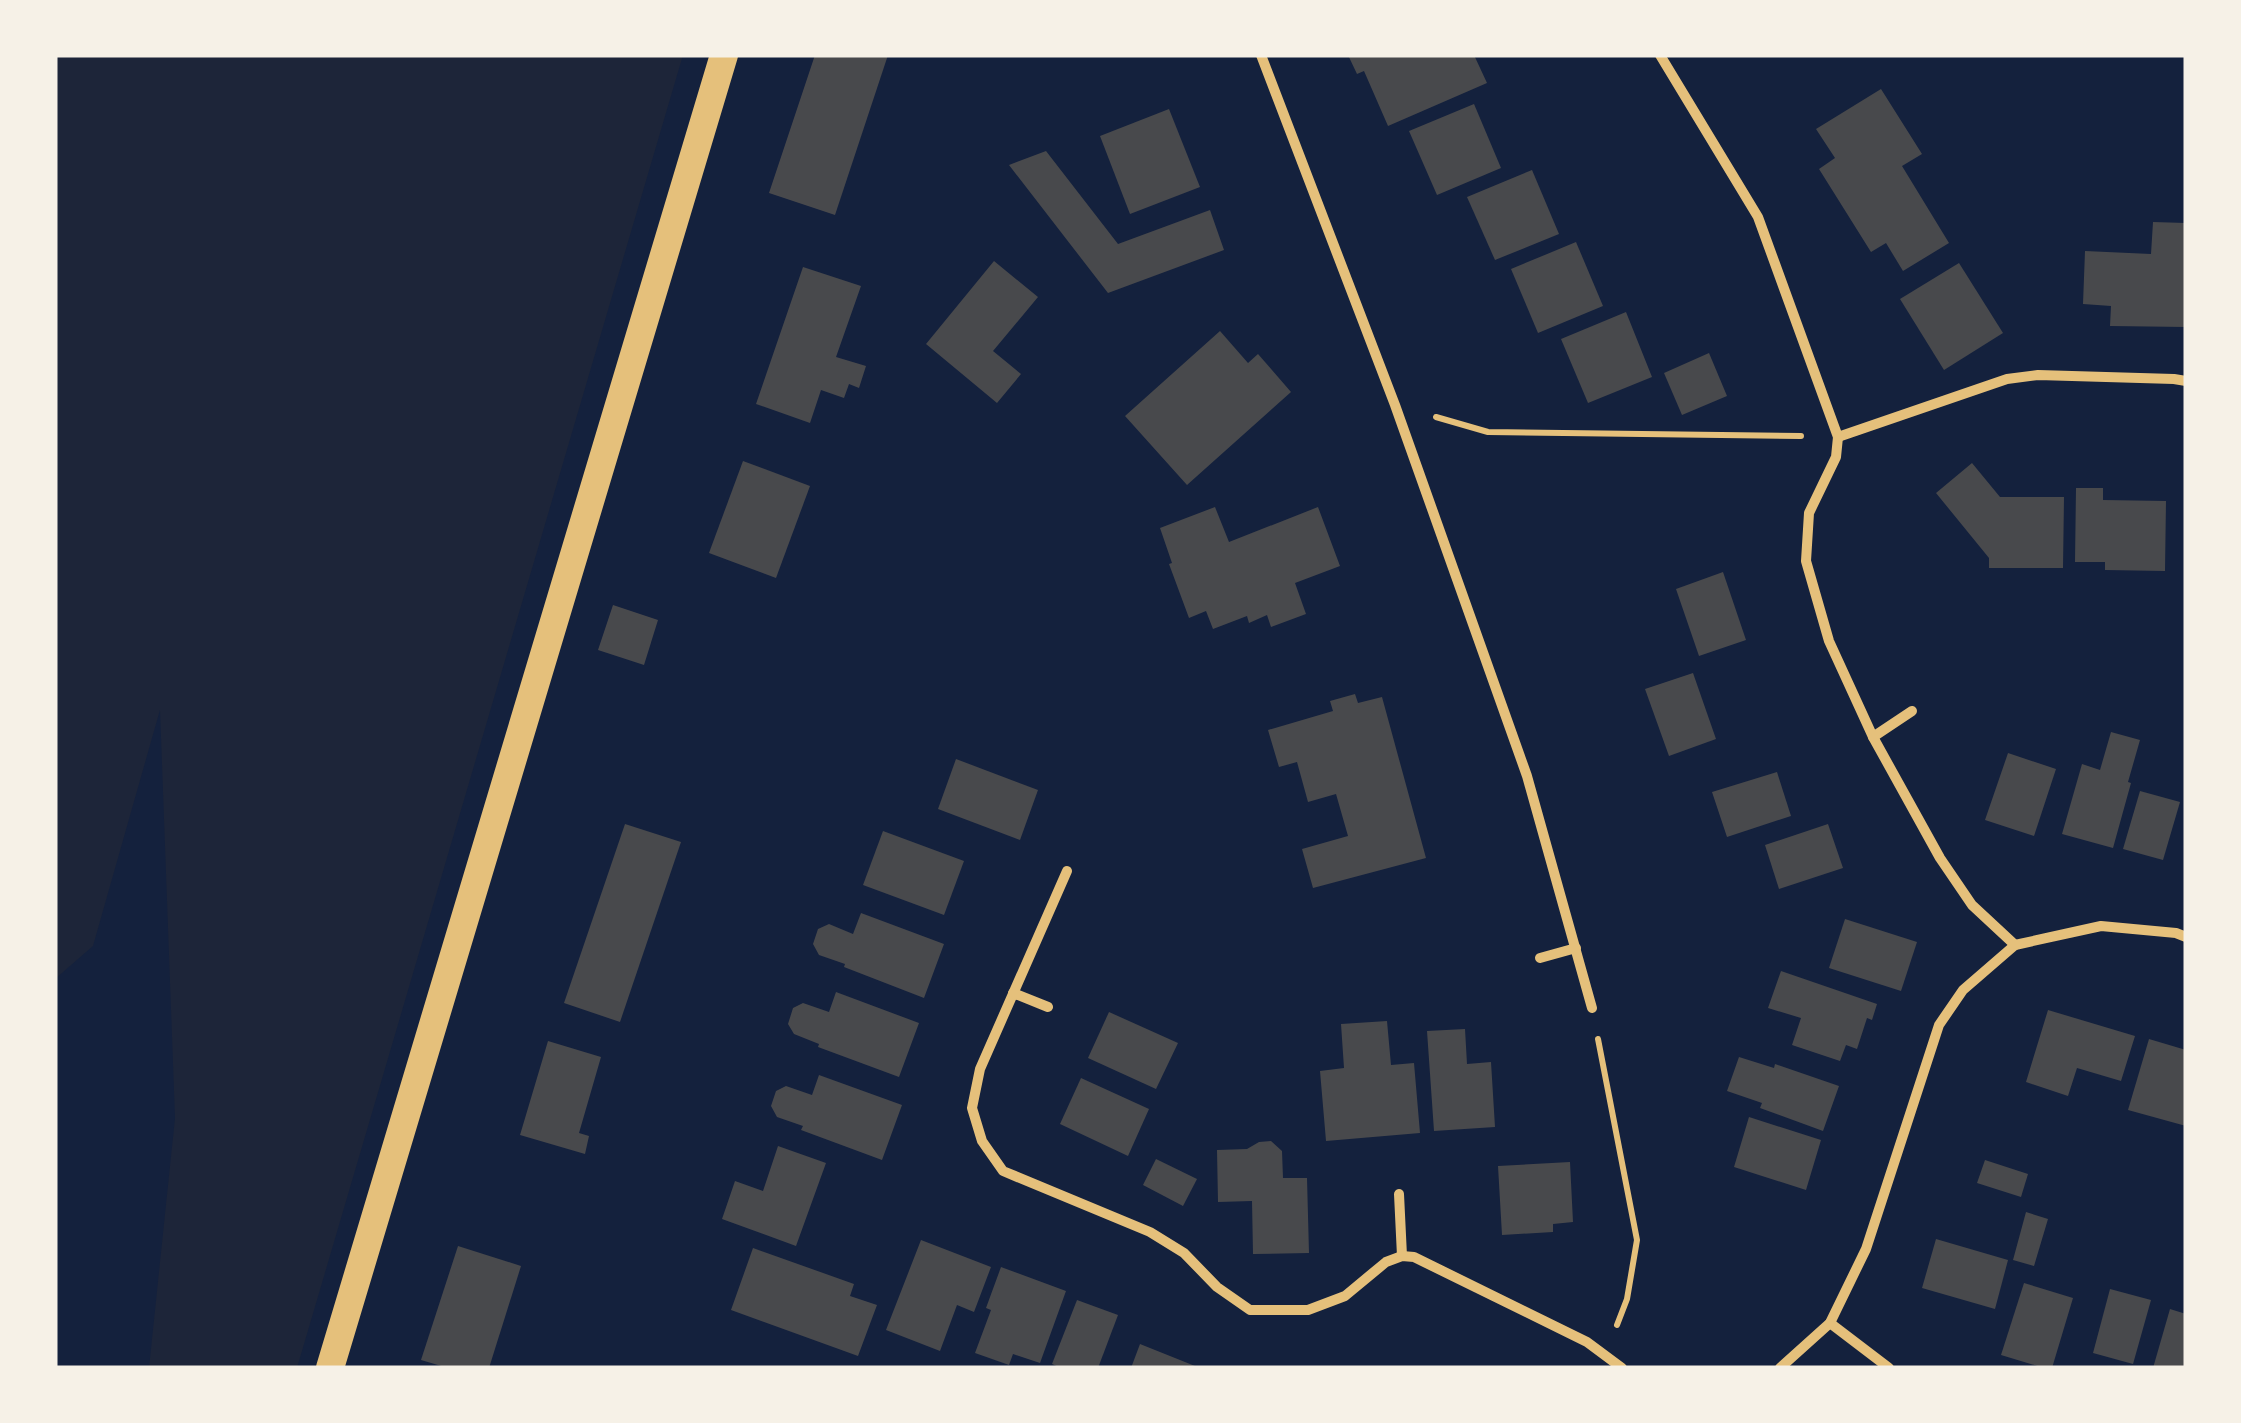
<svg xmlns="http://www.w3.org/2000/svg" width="2241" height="1423" viewBox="0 0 2241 1423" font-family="'IBM Plex Sans',sans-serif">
  <rect width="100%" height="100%" fill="#14213d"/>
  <polygon fill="#1d2539" points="55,55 683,55 297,1368 149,1368 175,1118 160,710 93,946 55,979"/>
  <g fill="#48494c">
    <polygon points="815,55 888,55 835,215 769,193"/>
    <polygon points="1348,55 1434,55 1435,57 1474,55 1487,83 1388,126 1364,71 1357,74"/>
    <polygon points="1881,89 1922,154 1902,166 1949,243 1903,271 1886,243 1871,252 1819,169 1835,158 1816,129"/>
    <polygon points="1474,104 1501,168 1437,195 1409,131"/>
    <polygon points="1169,109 1200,187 1130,214 1100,136"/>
    <polygon points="1046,151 1118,244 1210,210 1224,250 1108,293 1009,165"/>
    <polygon points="1532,170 1559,234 1495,260 1467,197"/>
    <polygon points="2153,222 2186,223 2186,327 2110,326 2111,306 2083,304 2085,251 2151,254"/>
    <polygon points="1576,242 1603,306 1538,333 1511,269"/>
    <polygon points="994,261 1038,297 993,351 1021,374 997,403 926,344"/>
    <polygon points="1959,263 2003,333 1944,370 1900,299"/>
    <polygon points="803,267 861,286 836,357 866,366 859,388 849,384 844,398 821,390 810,423 756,404"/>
    <polygon points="1626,312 1652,377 1588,403 1561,339"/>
    <polygon points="1220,331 1248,363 1258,354 1291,392 1187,485 1125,416"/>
    <polygon points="1709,353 1727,396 1682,415 1664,373"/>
    <polygon points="743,461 810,486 776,578 709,553"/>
    <polygon points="1972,463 2000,497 2064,497 2063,568 1989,568 1989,558 1936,493"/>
    <polygon points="2076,488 2103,488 2103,500 2166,501 2165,571 2105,570 2105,562 2075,562"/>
    <polygon points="1215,507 1229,542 1318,507 1340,566 1295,583 1306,614 1271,627 1267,615 1249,623 1247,616 1213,629 1206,611 1189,618 1169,564 1172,563 1160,528"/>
    <polygon points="1723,572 1746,640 1699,656 1676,589"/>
    <polygon points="613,605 658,620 644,665 598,650"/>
    <polygon points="1693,673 1716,739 1669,756 1645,689"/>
    <polygon points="1355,694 1358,703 1382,697 1426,858 1313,888 1302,849 1348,836 1336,794 1308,802 1297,762 1279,767 1268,730 1333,711 1330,701"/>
    <polygon points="2111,732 2140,740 2128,782 2131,783 2113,848 2062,834 2082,764 2100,770"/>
    <polygon points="2008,753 2056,769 2034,836 1985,820"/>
    <polygon points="956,759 1038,790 1020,840 938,809"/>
    <polygon points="1777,772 1791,816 1727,837 1712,792"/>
    <polygon points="2140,791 2180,802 2163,860 2123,849"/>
    <polygon points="625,824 681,842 620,1022 564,1003"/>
    <polygon points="1828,824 1843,868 1779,889 1765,845"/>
    <polygon points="883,831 964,861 944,915 863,885"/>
    <polygon points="861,913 944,944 924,998 844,967 845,964 819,955 813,944 818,929 829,924 853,934"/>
    <polygon points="1845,919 1917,942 1901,991 1829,968"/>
    <polygon points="1781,971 1877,1004 1872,1020 1867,1018 1857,1049 1846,1045 1840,1061 1792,1045 1801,1018 1768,1008"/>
    <polygon points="836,992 919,1023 899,1077 818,1047 819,1044 794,1034 788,1024 793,1008 803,1003 829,1012"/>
    <polygon points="2048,1010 2135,1036 2121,1081 2077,1068 2068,1096 2026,1082"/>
    <polygon points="1109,1012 1178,1043 1156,1089 1088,1058"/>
    <polygon points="1387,1021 1391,1065 1414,1063 1420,1133 1326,1141 1320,1071 1344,1068 1341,1024"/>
    <polygon points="1465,1029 1467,1064 1491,1062 1495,1127 1434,1131 1427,1031"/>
    <polygon points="2149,1039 2186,1050 2186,1126 2128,1110"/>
    <polygon points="548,1041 601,1057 579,1133 589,1136 585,1154 520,1135"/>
    <polygon points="1739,1057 1774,1068 1775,1064 1839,1086 1823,1131 1760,1108 1762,1103 1727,1091"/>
    <polygon points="819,1075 902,1105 882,1160 801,1130 803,1126 777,1117 771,1106 776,1091 786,1086 812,1095"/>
    <polygon points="1081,1078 1149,1109 1128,1156 1060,1124"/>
    <polygon points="1749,1117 1821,1140 1806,1190 1734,1167"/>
    <polygon points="1271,1141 1282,1151 1283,1178 1307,1178 1309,1253 1253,1254 1252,1201 1218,1202 1217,1150 1247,1149 1259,1142"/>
    <polygon points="778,1146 826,1163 796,1246 722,1219 735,1181 763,1191"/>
    <polygon points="1156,1159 1197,1179 1183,1206 1143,1185"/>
    <polygon points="1985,1160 2028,1174 2021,1197 1977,1183"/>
    <polygon points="1570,1162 1573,1222 1553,1224 1553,1232 1502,1235 1498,1166"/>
    <polygon points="2026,1212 2048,1219 2034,1266 2013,1260"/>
    <polygon points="1936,1239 2008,1260 1995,1309 1922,1288"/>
    <polygon points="921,1240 991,1267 974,1312 957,1305 940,1351 886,1330"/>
    <polygon points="458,1246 521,1266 489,1368 448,1368 421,1360"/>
    <polygon points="753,1248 854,1284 850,1296 877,1305 858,1356 731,1310"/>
    <polygon points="1001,1267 1066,1291 1040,1363 1013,1354 1009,1365 975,1353 991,1310 986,1308"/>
    <polygon points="2024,1283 2073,1298 2052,1368 2044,1368 2001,1355"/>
    <polygon points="2110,1289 2151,1300 2133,1364 2093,1353"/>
    <polygon points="1077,1300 1118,1315 1098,1368 1061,1368 1052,1364"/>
    <polygon points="2170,1309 2186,1314 2186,1368 2153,1368"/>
    <polygon points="1140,1344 1200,1368 1131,1368"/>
  </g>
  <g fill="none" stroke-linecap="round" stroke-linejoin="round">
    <g stroke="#e5c07b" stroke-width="6">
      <polyline points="1436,417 1488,432 1801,436"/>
      <polyline points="1598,1039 1637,1240 1627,1299 1617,1325"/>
    </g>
    <g stroke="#e5c07b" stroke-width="10">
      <polyline points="1261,55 1395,405 1527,776 1592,1008"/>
      <polyline points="1660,55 1758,217 1838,437 1836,457 1809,513 1806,561 1829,641 1873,737 1940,858 1972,905 2015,945"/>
      <polyline points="1838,437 2007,379 2038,375 2174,379 2186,381"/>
      <polyline points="1873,737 1912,711"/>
      <polyline points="1067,871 980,1069 972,1108 982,1141 1003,1171 1150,1232 1184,1253 1217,1287 1250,1310 1308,1310 1345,1296 1386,1262 1402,1256 1414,1257 1587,1342 1622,1368"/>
      <polyline points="1540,958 1576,948"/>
      <polyline points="1013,993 1048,1007"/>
      <polyline points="1399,1194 1402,1256"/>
      <polyline points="1830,1323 1889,1368"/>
      <polyline points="1780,1368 1830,1323 1866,1249 1939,1025 1963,990 2015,945 2101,926 2176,933 2186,937"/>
    </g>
    <polyline stroke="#e5c07b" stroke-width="28" points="330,1368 724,55"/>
  </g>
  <rect width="2241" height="1423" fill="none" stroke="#f6f1e7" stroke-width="115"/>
</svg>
